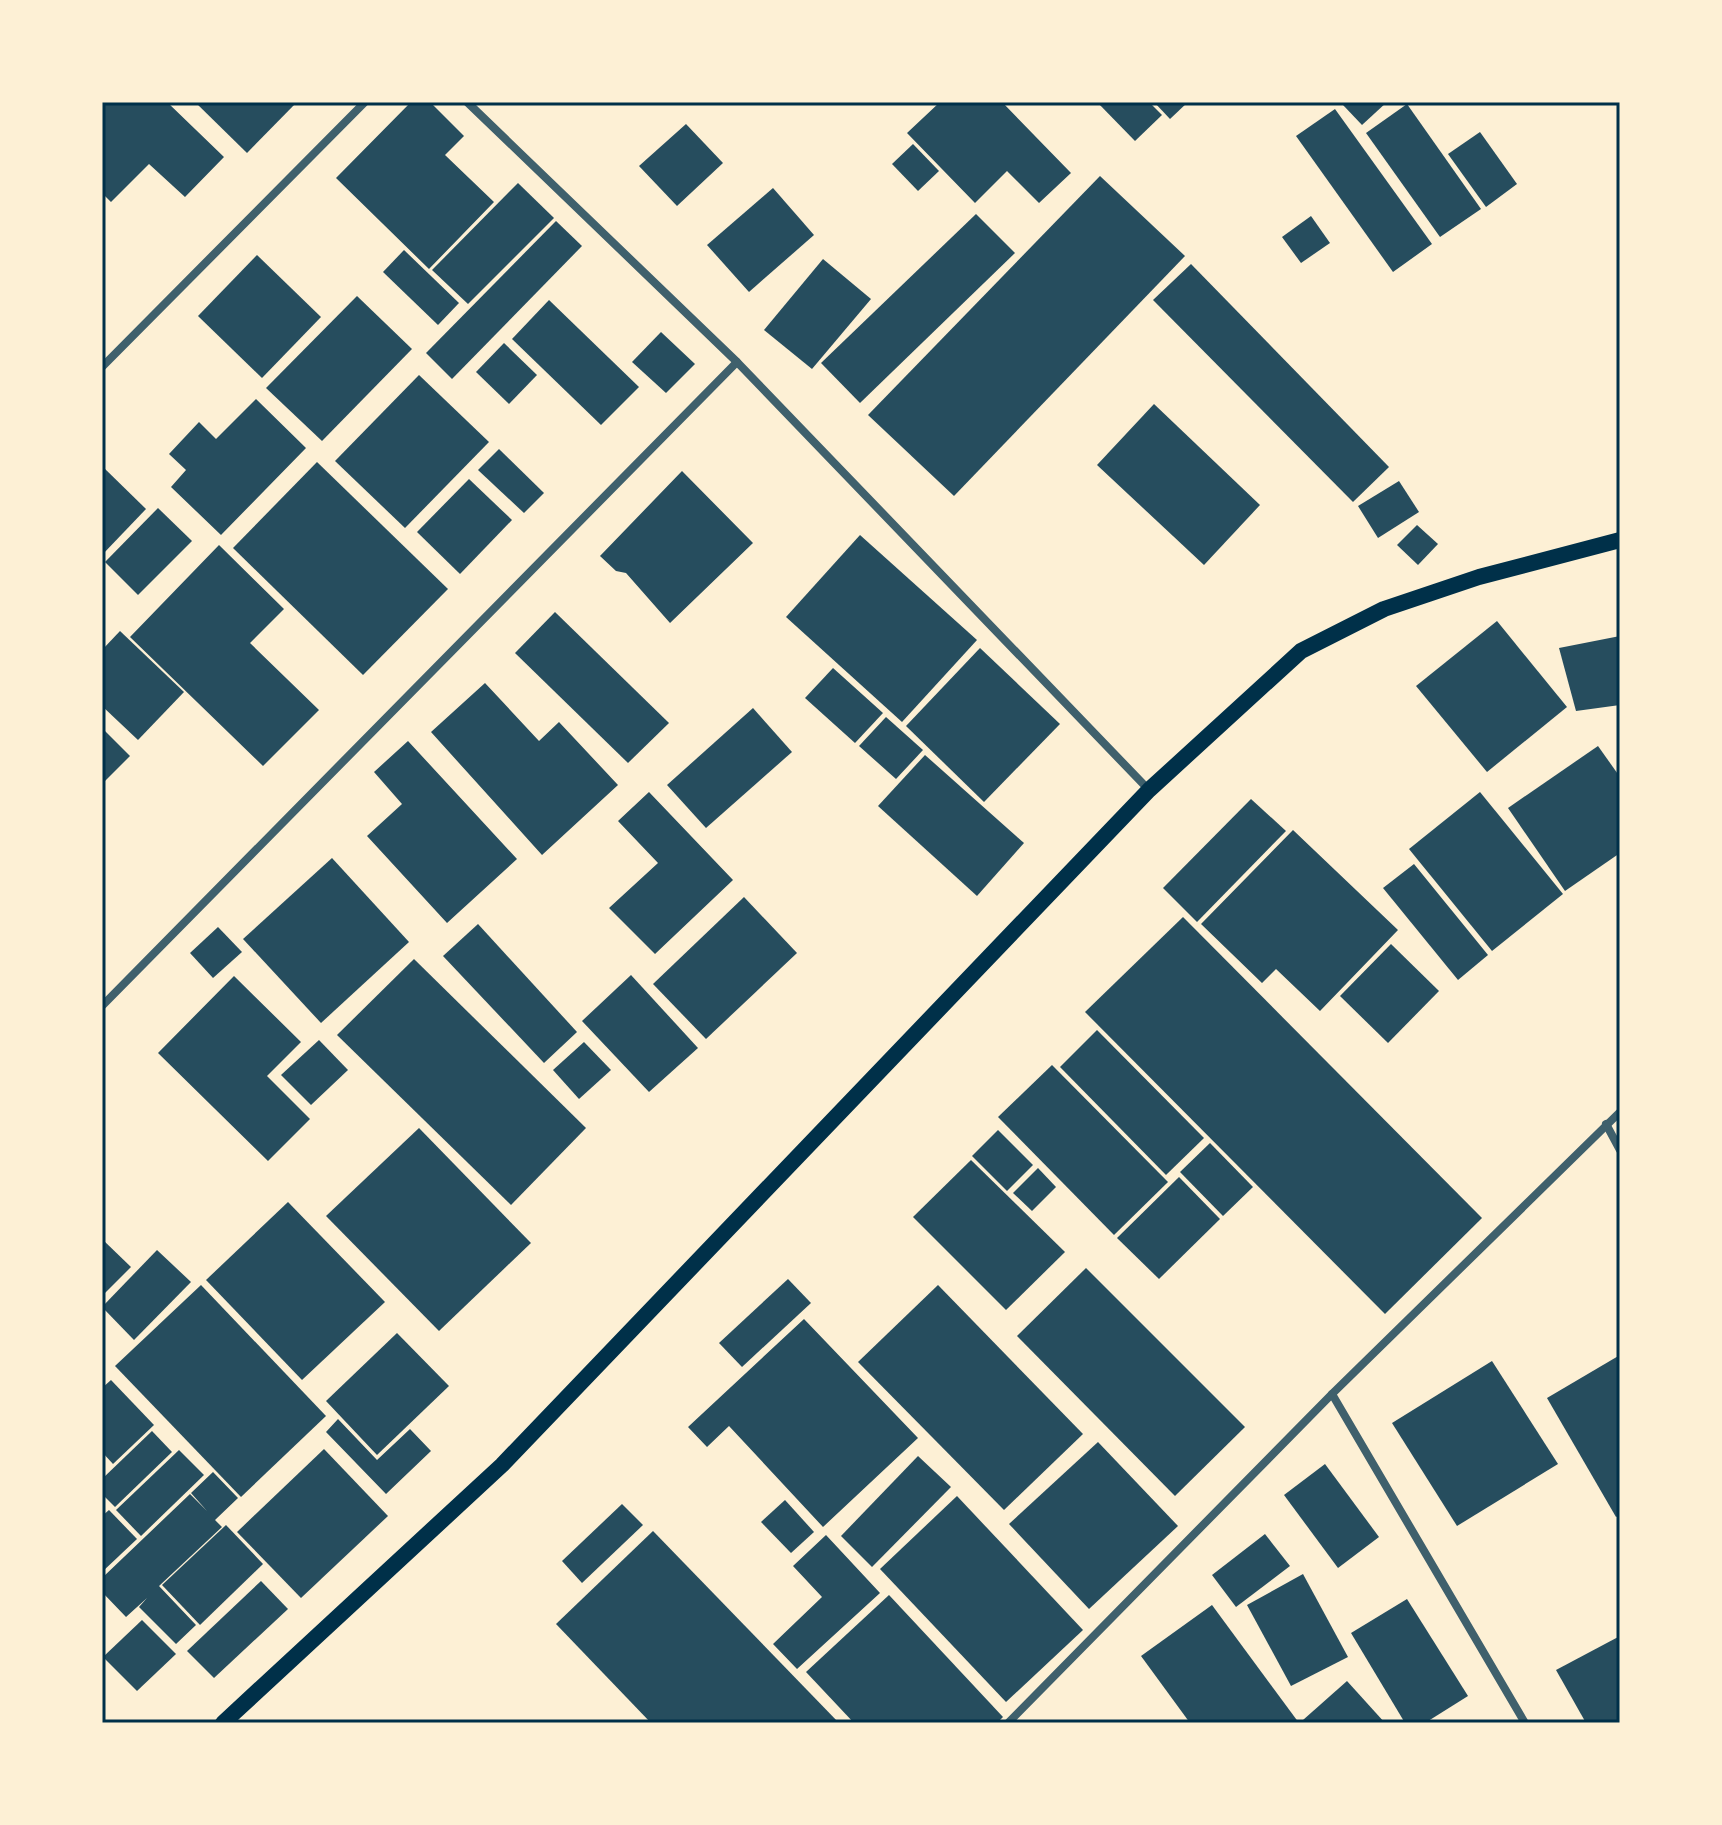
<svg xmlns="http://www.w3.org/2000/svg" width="1722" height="1825" viewBox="0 0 1722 1825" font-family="'Noto Sans',sans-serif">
  <rect width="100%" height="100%" fill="#fdf0d5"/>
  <g fill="#264d5e">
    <polygon points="102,102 167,102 224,157 185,197 149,164 111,202 102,193"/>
    <polygon points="195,102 297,102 247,153"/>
    <polygon points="411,102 430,102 464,136 445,155 494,202 429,269 336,178"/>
    <polygon points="940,102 1002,102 1071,173 1039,203 1007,171 975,203 907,133"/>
    <polygon points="1097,102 1149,102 1162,115 1135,141"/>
    <polygon points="1154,102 1188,102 1170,119"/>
    <polygon points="1346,102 1387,102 1362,125 1343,105"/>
    <polygon points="1407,104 1481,209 1440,237 1366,133"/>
    <polygon points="1335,109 1432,244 1393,272 1296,136"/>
    <polygon points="686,124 723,163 677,206 639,166"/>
    <polygon points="1480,132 1517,184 1486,207 1448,154"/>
    <polygon points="913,144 939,171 918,191 892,164"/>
    <polygon points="1100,176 1185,256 954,496 868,415"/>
    <polygon points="518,183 554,218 468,304 432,270"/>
    <polygon points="773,188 814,235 749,292 707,245"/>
    <polygon points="976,214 1015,253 860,403 821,363"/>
    <polygon points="1311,216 1330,243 1301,263 1282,237"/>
    <polygon points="556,221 582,246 452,379 426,353"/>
    <polygon points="404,250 459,303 438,325 383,272"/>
    <polygon points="257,255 321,317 262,378 198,316"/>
    <polygon points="823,259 871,299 812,369 764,330"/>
    <polygon points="1191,264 1389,467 1353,502 1153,300"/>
    <polygon points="357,296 412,349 322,441 266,388"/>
    <polygon points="549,300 639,387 601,425 512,339"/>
    <polygon points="661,332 695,364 666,393 632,362"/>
    <polygon points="504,343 537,375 509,404 476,372"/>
    <polygon points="419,375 489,442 405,528 335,461"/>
    <polygon points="256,399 306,448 221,535 171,487 186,470 169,454 199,422 216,439"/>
    <polygon points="1154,404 1260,505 1204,565 1097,465"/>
    <polygon points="499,449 544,493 524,513 478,470"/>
    <polygon points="317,462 448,589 363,675 233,548"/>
    <polygon points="102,466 146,509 102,555"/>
    <polygon points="682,471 753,543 670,623 626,573 616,571 600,556"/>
    <polygon points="469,479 512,520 460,574 417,532"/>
    <polygon points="1399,481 1419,512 1378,538 1358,506"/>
    <polygon points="158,508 192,541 138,595 105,562"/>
    <polygon points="1417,525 1438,544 1418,565 1397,545"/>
    <polygon points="860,535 977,640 902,722 786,617"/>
    <polygon points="219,545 284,609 250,643 319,710 263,766 130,637"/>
    <polygon points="555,612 669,723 628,763 515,653"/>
    <polygon points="1497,621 1567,707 1487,772 1416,686"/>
    <polygon points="120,631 184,692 138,740 102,706 102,650"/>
    <polygon points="1620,636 1620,705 1576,711 1559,648"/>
    <polygon points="980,648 1060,724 984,802 906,726"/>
    <polygon points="833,668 883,713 855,743 805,698"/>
    <polygon points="485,683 539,741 559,722 618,785 542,855 431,732"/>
    <polygon points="753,708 792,752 706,828 667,785"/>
    <polygon points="886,717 923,750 896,779 859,746"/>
    <polygon points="102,728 130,756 102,784"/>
    <polygon points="408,741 517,859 447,923 367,836 402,804 374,772"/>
    <polygon points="1598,746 1620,777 1620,853 1565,891 1508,808"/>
    <polygon points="925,755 1024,843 977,896 878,806"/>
    <polygon points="649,792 733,880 655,954 609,908 658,863 618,821"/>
    <polygon points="1480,792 1563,894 1492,951 1409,849"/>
    <polygon points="1251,799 1286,831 1197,922 1163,888"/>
    <polygon points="1293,830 1398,930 1320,1011 1276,969 1262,983 1201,924"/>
    <polygon points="332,858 409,942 321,1023 243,939"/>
    <polygon points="1414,864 1488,955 1458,980 1383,888"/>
    <polygon points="744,897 797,953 706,1039 653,984"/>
    <polygon points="1183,917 1482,1218 1385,1314 1085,1012"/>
    <polygon points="478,924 577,1032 544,1063 443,956"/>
    <polygon points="218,927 242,952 213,978 190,953"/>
    <polygon points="1391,944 1439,991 1388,1043 1340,996"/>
    <polygon points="414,959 586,1128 511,1205 337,1035"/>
    <polygon points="631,975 698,1048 649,1092 582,1021"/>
    <polygon points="234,976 301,1042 267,1076 310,1119 268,1161 158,1053"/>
    <polygon points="1097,1030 1204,1138 1166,1175 1060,1067"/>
    <polygon points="319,1040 348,1070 311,1105 281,1075"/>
    <polygon points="584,1042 611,1070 579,1099 553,1070"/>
    <polygon points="1052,1065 1168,1182 1114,1235 998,1117"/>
    <polygon points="419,1128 531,1243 439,1331 326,1216"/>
    <polygon points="998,1130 1033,1165 1007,1191 972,1156"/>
    <polygon points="1210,1143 1253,1187 1223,1216 1180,1172"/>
    <polygon points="971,1160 1065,1252 1006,1310 913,1217"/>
    <polygon points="1038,1168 1056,1187 1032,1211 1013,1193"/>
    <polygon points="1179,1177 1220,1219 1159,1279 1117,1238"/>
    <polygon points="288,1202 385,1302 302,1380 206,1280"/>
    <polygon points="102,1239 131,1267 102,1296"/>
    <polygon points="157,1250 191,1282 134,1340 102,1307"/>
    <polygon points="1086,1268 1245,1427 1175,1496 1017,1336"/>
    <polygon points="788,1279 811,1303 742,1367 719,1343"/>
    <polygon points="201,1285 326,1416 241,1497 115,1366"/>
    <polygon points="938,1285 1083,1434 1004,1510 858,1362"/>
    <polygon points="804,1319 918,1438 823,1527 729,1426 707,1447 688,1427"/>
    <polygon points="397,1333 449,1386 377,1455 326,1401"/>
    <polygon points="1620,1355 1620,1515 1616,1517 1547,1398"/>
    <polygon points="1492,1361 1558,1464 1457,1526 1392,1423"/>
    <polygon points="111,1380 154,1425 113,1464 102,1452 102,1388"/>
    <polygon points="338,1419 377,1460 410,1429 431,1451 386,1494 326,1432"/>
    <polygon points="152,1431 172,1452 115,1507 102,1494 102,1479"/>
    <polygon points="1098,1442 1178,1526 1089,1609 1009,1524"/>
    <polygon points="324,1449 388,1516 301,1598 237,1532"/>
    <polygon points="179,1450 204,1475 141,1536 116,1510"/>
    <polygon points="918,1456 951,1487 872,1567 841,1536"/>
    <polygon points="1325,1464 1379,1537 1338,1568 1284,1495"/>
    <polygon points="213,1472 238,1498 215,1520 222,1527 159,1586 196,1625 176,1644 139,1607 147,1598 126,1617 102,1592 102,1578 190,1494 207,1511 191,1493"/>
    <polygon points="957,1496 1083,1630 1006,1702 880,1569"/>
    <polygon points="785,1500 814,1532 791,1553 761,1522"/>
    <polygon points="622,1504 643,1525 582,1583 562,1561"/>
    <polygon points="109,1510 137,1539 102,1572 102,1516"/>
    <polygon points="226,1525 263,1564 200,1625 162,1585"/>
    <polygon points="653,1531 839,1723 651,1723 556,1624"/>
    <polygon points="1265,1534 1290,1566 1236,1607 1212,1575"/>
    <polygon points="826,1535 880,1593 797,1669 773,1644 822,1597 793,1566"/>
    <polygon points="1303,1574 1348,1657 1291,1686 1247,1605"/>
    <polygon points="261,1581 288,1609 214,1678 187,1651"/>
    <polygon points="889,1595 1003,1717 997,1723 854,1723 806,1672"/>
    <polygon points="1407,1599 1468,1696 1425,1723 1405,1723 1351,1633"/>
    <polygon points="1212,1605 1299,1723 1190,1723 1141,1656"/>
    <polygon points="142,1620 176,1654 137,1691 103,1657"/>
    <polygon points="1620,1636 1620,1723 1586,1723 1556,1670"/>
    <polygon points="1347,1681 1385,1723 1306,1723 1303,1720"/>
  </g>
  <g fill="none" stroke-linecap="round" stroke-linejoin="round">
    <g stroke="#3f606c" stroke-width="8">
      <polyline points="467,102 737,362 1149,790"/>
      <polyline points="102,367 365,102"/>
      <polyline points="102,1006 737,362"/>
      <polyline points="1606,1124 1620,1150"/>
      <polyline points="1332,1394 1525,1723"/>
      <polyline points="1008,1723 1332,1394 1620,1112"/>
    </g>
    <polyline stroke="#003049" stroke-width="16" points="223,1723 502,1465 1149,790 1301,651 1384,609 1479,577 1620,540"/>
  </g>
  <rect width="1722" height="1825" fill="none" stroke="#fdf0d5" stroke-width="208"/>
  <rect x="104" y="104" width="1514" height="1617" fill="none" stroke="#003049" stroke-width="3"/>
</svg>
